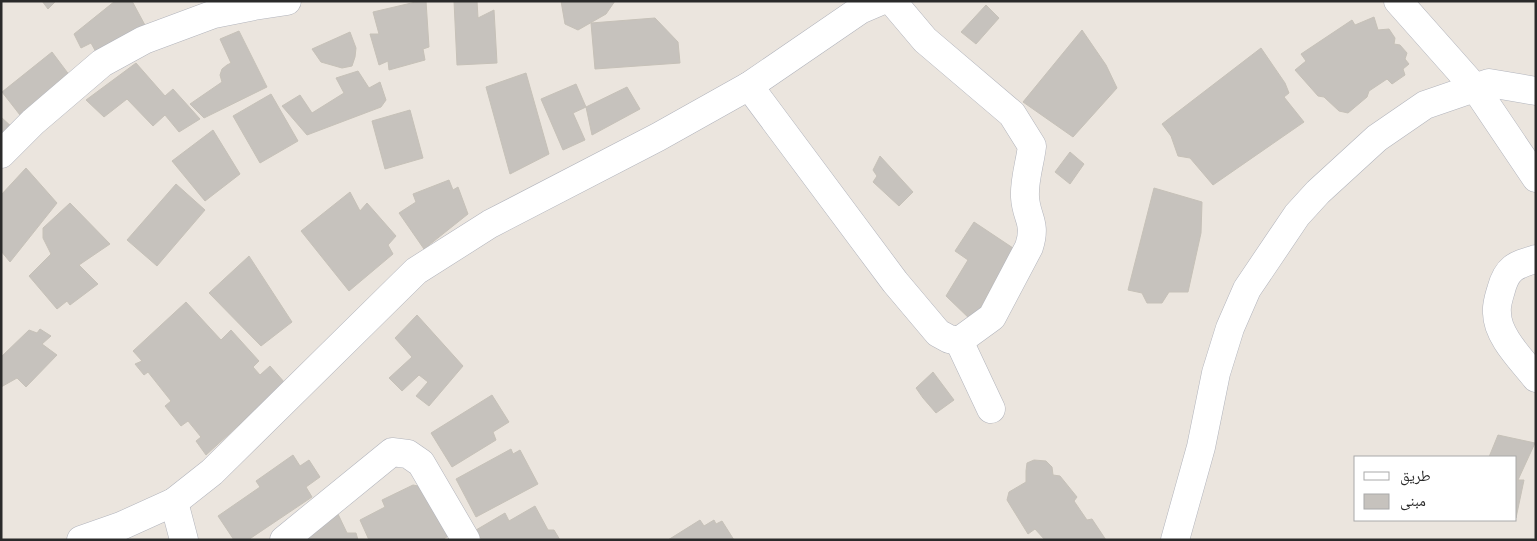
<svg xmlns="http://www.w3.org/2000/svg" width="1537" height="541" viewBox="0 0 1537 541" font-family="Manrope,'Noto Naskh Arabic',sans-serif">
  <rect width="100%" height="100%" fill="#ebe5de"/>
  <g fill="#c6c2bd" stroke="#c6c1b8">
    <polygon points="42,1 56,1 48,9"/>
    <polygon points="115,1 132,1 146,27 102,63 91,43 81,48 74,34"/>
    <polygon points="420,1 426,1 429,47 423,49 425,60 389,70 388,61 379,65 370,34 379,34 373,12"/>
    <polygon points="454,1 477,1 478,18 494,10 497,63 457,65"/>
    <polygon points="561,1 615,1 606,14 578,30 565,24"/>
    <polygon points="986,5 999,18 976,44 961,32"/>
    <polygon points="1374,17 1378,30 1389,29 1395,38 1394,44 1400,45 1407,53 1405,59 1409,64 1403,69 1405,75 1392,84 1387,79 1369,91 1367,97 1348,113 1339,111 1324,97 1318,96 1295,70 1306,61 1301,54 1352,20 1355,25"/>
    <polygon points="655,18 678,42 680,63 595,69 591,23"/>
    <polygon points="1082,30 1106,65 1117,88 1073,137 1023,102"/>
    <polygon points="239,31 267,87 204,118 190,104 222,82 220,75 222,69 227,65 231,63 220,39"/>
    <polygon points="350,32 356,48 355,57 352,66 342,68 321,62 312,49"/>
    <polygon points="1261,48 1285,83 1289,93 1284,97 1304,122 1213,185 1190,158 1178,156 1171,136 1162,124"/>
    <polygon points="52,52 70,76 20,115 2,92"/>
    <polygon points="136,63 165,96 173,89 200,119 179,132 165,115 153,126 127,99 104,117 86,100"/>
    <polygon points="358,71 369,88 380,82 386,100 381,107 307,135 282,106 300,95 312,113 344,93 336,78"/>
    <polygon points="526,73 549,154 510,174 486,87"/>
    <polygon points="576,84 586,107 573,113 585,140 563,150 541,99"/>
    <polygon points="627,87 640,109 592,135 586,107"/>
    <polygon points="271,94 298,141 260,163 233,116"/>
    <polygon points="410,110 423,158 385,169 372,121"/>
    <polygon points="1,117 14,129 1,142"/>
    <polygon points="213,130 240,174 205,201 172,161"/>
    <polygon points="1070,152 1084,164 1070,184 1055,172"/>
    <polygon points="880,156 913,192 899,206 873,182 877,176 873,170"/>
    <polygon points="26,168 57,203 10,262 1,251 1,195"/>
    <polygon points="449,180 453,190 458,187 468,214 424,249 399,213 416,202 413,194"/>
    <polygon points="176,184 205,210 157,266 127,240"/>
    <polygon points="1154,188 1202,202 1201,233 1188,292 1169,292 1162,303 1147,303 1142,293 1128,290"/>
    <polygon points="350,192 360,211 367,203 396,236 388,245 393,254 349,291 301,231"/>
    <polygon points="70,203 110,244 79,265 98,284 70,305 67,301 57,309 29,276 51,254 43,238 43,228"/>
    <polygon points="974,222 1016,250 1007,276 996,278 973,322 946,296 968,260 955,251"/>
    <polygon points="249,256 292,322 261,346 209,293"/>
    <polygon points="186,302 221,340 231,330 259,361 253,367 260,375 270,366 285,383 206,455 196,441 201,437 188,421 181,426 165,406 171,401 148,372 144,375 135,364 142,361 133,351"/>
    <polygon points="417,315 463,366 429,406 416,396 428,382 419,375 402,391 389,378 412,357 395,338"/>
    <polygon points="40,329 51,336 42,344 57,355 26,387 17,378 1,387 1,357 29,330 37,333"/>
    <polygon points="933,372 954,400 936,413 923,398 916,388"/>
    <polygon points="492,395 509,422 493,432 496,440 452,467 431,433"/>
    <polygon points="1498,435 1535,443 1518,480 1524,480 1516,518 1516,457 1489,457"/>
    <polygon points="511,449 513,454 520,450 538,484 476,517 456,479"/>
    <polygon points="293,455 300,466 309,460 320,477 306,487 312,497 248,540 234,540 218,516 260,487 256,481"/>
    <polygon points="1034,460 1046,461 1052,467 1053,475 1060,476 1077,497 1074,501 1087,520 1092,519 1106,540 1045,540 1035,529 1028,534 1007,500 1009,492 1026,482 1026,471 1027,463"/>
    <polygon points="413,485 423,487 450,535 442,540 369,540 360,520 385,507 382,500"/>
    <polygon points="535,506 548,530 554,530 560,540 482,540 476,530 505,513 509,521"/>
    <polygon points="337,512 347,533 356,533 358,540 306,540"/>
    <polygon points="700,520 704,526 714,520 716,524 722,521 734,540 668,540"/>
  </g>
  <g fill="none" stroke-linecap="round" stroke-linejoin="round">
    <defs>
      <g id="minor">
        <polyline points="1398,1 1476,89 1536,178"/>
        <path d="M749,86L895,282L938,333L949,339L959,341L992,317L1029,247C1037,222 1026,218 1025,197C1024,180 1030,163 1032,146L1012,114L925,40L892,1"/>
        <polyline points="1,154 33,122 102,63 144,40 214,14 254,6 287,1"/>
        <path d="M1536,259C1516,265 1507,267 1501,290C1499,297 1496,305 1497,313C1497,336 1522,360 1536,378"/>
        <polyline points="959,341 991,409"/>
        <polyline points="174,502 184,540"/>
        <polyline points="81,540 121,526 174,502 212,472 416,271 490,224 658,137 749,86 860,10 881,1"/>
        <polyline points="284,540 392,452 408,454 421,463 466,540"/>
        <polyline points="1175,540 1201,447 1216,373 1230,328 1247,289 1297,215 1318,192 1377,138 1425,105 1489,83 1536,91"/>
      </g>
    </defs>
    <use href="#minor" stroke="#b2b4bc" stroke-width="29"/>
    <use href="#minor" stroke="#fff" stroke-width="28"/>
  </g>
  <rect width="1537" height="541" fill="none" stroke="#2a2a2a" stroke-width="5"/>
  <rect x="1354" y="456" width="162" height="65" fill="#ffffff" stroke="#aaaaaa"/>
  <rect x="1364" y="472" width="25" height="8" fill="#ffffff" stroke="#aaaaaa"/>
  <text x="1400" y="481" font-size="15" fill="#2a2a2a">طريق</text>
  <rect x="1364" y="494" width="25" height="15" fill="#c6c2bd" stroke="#aaaaaa"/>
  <text x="1400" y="506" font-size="15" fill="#2a2a2a">مبنى</text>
</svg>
